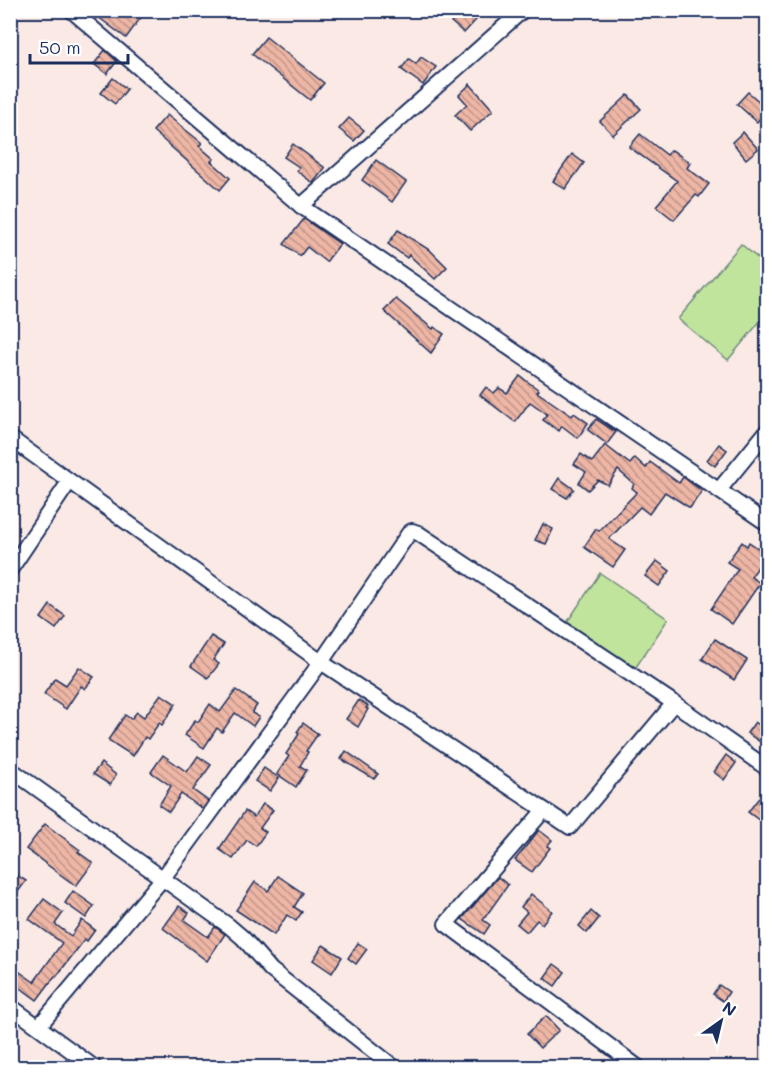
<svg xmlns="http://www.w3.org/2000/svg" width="778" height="1078" viewBox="0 0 778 1078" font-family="Mali,sans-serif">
  <defs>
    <pattern id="building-back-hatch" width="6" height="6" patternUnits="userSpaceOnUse" patternTransform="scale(1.5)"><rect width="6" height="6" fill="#eeb6a5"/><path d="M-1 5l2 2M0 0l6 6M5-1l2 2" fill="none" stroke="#c0948a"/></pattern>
  </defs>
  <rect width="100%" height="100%" fill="#fae9e4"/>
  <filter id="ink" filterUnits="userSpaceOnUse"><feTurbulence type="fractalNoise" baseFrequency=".0167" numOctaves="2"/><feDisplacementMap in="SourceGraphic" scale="12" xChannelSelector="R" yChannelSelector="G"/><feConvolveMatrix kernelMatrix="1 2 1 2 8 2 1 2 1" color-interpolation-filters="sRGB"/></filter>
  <g filter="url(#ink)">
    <g fill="#c1e49d" stroke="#6e8a7e" stroke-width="1.5">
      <polygon points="741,244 767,266 767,313 728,360 678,319"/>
      <polygon points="600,573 668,619 634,670 566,624"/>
    </g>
    <g fill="url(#building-back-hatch)" stroke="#1b2f5e" stroke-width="1.5">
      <polygon points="89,10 116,10 125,17 130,10 134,10 142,16 126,38"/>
      <polygon points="460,10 485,10 464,33 450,21"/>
      <polygon points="266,37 324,83 310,100 252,54"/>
      <polygon points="105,50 117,61 107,74 94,64"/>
      <polygon points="421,57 436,67 423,85 401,69 409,59 416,64"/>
      <polygon points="113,78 127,89 115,104 101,93"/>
      <polygon points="470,84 493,110 470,131 455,115 467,104 459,95"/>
      <polygon points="748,92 768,109 757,122 737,104"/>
      <polygon points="628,95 641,109 613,135 600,121"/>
      <polygon points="167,115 202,143 199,146 214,159 211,161 230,178 220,190 153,131"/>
      <polygon points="349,118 364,130 354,141 339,129"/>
      <polygon points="743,132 758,149 746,159 732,142"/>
      <polygon points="640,134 667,155 672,150 690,163 687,168 709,184 699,197 696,195 674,220 656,206 677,181 629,147"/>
      <polygon points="293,144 325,168 313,183 297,171 299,167 284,157"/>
      <polygon points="572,154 584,163 565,189 553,181"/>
      <polygon points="376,160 406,182 392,202 362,180"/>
      <polygon points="304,219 340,244 326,262 307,247 300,256 284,244"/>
      <polygon points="398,230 431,251 447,267 435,279 409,255 407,258 388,244"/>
      <polygon points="396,299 433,329 434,327 444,334 431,353 384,311"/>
      <polygon points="520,376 539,390 537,392 572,416 574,413 588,423 578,438 562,426 559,431 543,420 547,414 530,402 515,422 480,395 486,387 494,393 499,388 507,393"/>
      <polygon points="596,419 616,432 607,444 588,430"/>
      <polygon points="719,444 727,450 715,466 707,460"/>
      <polygon points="605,445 630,464 635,458 646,468 650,462 679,483 683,477 702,491 690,508 665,492 649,514 640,507 609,539 625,550 613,567 584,547 596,529 599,531 637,492 632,488 634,484 618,470 608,485 598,480 588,490 579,483 586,472 574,464 581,454 592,462"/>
      <polygon points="559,478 574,489 567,498 552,489"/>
      <polygon points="543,524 553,529 546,544 535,540"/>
      <polygon points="742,542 747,546 749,542 761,550 759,553 765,557 751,577 760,583 732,624 711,609 738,569 727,562"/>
      <polygon points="657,561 670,571 659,586 645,576"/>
      <polygon points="50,605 65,616 56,629 41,618"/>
      <polygon points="211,636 224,644 213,660 219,664 208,678 191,666"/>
      <polygon points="715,639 747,660 734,680 702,659"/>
      <polygon points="79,667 94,677 85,689 81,686 66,709 44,694 55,678 66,685"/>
      <polygon points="236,690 257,705 252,713 259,717 253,726 235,713 222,732 217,728 204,748 185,735 195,720 198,722 210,704 220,712"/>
      <polygon points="161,694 176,704 162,725 159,723 148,739 145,737 133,756 108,740 125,715 131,719 137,712 144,717"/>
      <polygon points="359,700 368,706 366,708 368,709 358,727 346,719"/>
      <polygon points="755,722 768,731 768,747 747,733"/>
      <polygon points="303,723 318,734 306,751 308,752 300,766 307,770 296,787 277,774 289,756 286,754 299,734 297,732"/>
      <polygon points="346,751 378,774 374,779 341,759"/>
      <polygon points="163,755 187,772 198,756 211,765 193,790 208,801 203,809 181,794 169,812 159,805 171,786 151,772"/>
      <polygon points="726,755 736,763 724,780 714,772"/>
      <polygon points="101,763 116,775 110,785 93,774"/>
      <polygon points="264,768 279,778 270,791 255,781"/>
      <polygon points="768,786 768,816 763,823 748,812"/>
      <polygon points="263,804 273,810 260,828 266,832 256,846 247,840 233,859 219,849 245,811 254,817"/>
      <polygon points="45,824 80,850 78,852 93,863 76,886 26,849"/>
      <polygon points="539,830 552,840 547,846 550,848 532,872 515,860"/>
      <polygon points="10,871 26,881 17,893 10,889"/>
      <polygon points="278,876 303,893 294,907 302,912 296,921 287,915 274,935 236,910 255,882 268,891"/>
      <polygon points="498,877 508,885 483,920 490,925 484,934 462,919"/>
      <polygon points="73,891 94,906 86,918 65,903"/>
      <polygon points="531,894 552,911 542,924 537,920 527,932 517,924 527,912 521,907"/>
      <polygon points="44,899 63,913 55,924 71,936 82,920 95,930 87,941 85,939 56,977 55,976 37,1000 10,980 10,965 34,982 62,943 29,919"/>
      <polygon points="179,906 189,913 184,920 208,937 215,927 225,934 207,961 163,928"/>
      <polygon points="591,911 599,918 587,933 579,926"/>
      <polygon points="358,943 367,949 356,964 348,958"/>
      <polygon points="323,945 342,957 332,973 313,960"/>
      <polygon points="554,964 565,972 555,986 544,978"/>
      <polygon points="719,985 729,992 723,1001 713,994"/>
      <polygon points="546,1016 559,1030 540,1048 527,1034"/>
    </g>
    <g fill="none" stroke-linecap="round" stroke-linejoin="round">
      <defs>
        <g id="minor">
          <polyline points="71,10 301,206 768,524"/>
          <polyline points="301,206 523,10"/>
          <polyline points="10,438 321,662 570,827 674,703"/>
          <polyline points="719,490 768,430"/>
          <polyline points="10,570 69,482"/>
          <polyline points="10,769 229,926 243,938 271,970 395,1068"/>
          <polyline points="544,810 446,924 639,1068"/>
          <polyline points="10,1006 95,1068"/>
          <polyline points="39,1026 163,878 321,662 409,533 412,531 418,533 674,703 768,769"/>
        </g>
      </defs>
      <use href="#minor" stroke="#1b2f5e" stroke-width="18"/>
      <use href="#minor" stroke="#fff" stroke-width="14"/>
    </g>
  </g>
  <rect width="778" height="1078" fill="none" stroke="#fff" stroke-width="36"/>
  <rect x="18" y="18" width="742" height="1042" fill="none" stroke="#1b2f5e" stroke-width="2" filter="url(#ink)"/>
  <g transform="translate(721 1021) rotate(34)" stroke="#ffffff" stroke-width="4.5" paint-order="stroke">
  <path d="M0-4.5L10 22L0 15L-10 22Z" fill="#1b2f5e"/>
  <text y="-9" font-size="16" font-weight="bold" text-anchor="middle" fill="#1b2f5e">N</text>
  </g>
  <path d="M30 54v9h98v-9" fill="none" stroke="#1b2f5e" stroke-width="3"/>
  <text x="39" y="54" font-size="18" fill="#1b2f5e" stroke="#ffffff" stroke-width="4.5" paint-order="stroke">50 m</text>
</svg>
